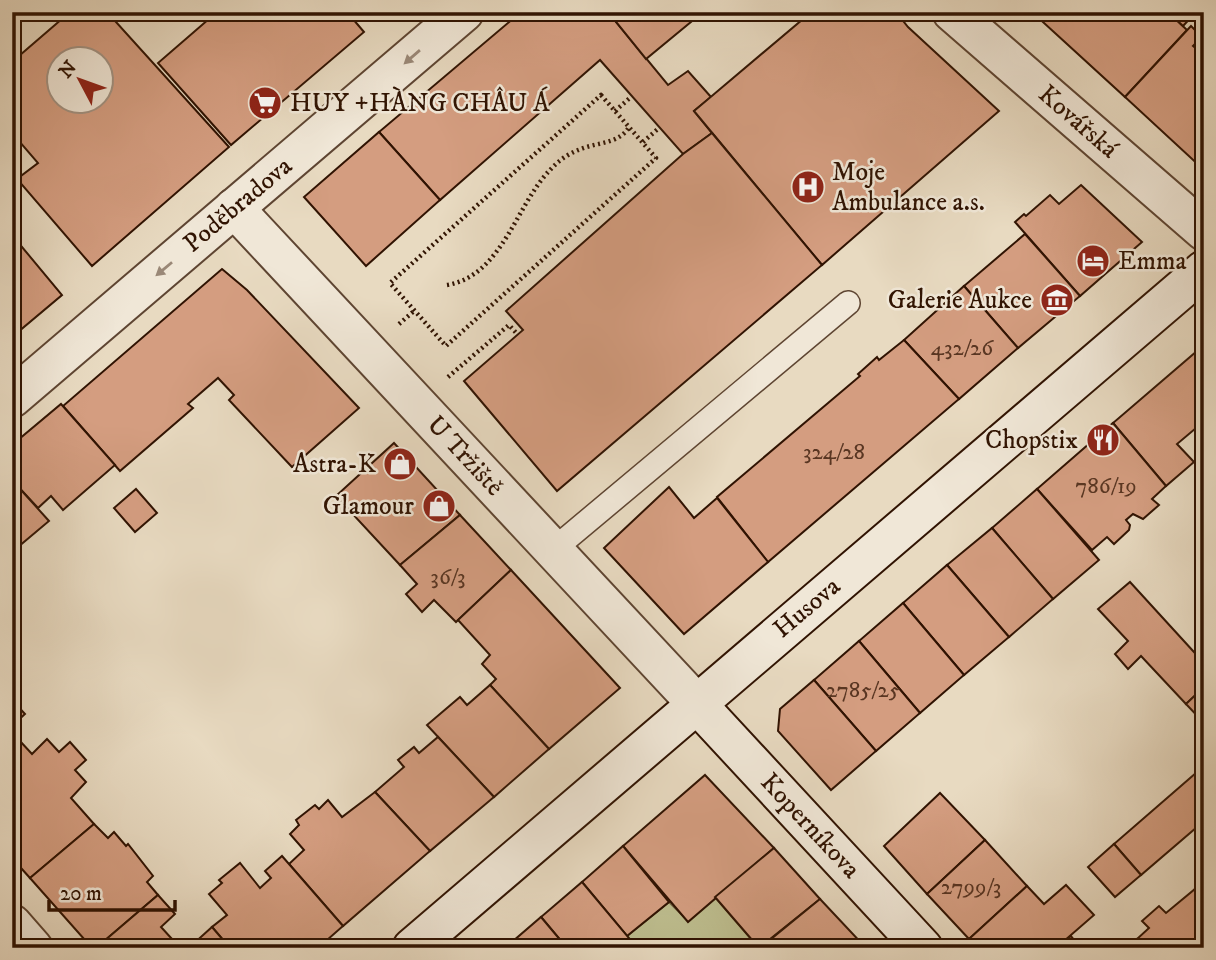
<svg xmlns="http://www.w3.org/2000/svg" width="1216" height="960" viewBox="0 0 1216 960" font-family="'IM FELL DW Pica',serif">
  <rect width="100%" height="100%" fill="#e8dac1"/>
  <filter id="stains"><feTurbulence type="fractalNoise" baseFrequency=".00286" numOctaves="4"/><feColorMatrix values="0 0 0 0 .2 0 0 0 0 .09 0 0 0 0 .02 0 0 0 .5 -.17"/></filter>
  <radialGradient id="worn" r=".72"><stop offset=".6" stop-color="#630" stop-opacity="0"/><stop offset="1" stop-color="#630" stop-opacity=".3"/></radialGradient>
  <polygon fill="#bdbd8e" stroke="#766848" stroke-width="2" points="715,897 759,948 629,948 627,936 669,902 688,921"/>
  <g fill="#d49d80" stroke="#301302" stroke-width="2" fill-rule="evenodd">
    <path d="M70,12H107L229,147L92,266L17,179L38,163L12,133V62ZM60,60H102V102H60Z"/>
    <polygon points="217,12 347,12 364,32 231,145 158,63"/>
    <polygon points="521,12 608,12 668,85 688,71 711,97 694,111 712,133 683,154 600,60 440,200 379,132"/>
    <polygon points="608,12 703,12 646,59"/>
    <polygon points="798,12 896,12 908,27 999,111 822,265 694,111 803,19"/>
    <polygon points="1032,12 1168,12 1187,30 1125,97"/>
    <polygon points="1168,12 1196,12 1183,26"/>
    <polygon points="1191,26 1202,37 1193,46 1204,55 1204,170 1125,97"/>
    <polygon points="379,132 440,200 366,266 304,197"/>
    <polygon points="712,133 822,265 557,491 464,381 523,330 506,311 683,154"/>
    <polygon points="1081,185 1142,242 1080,296 1015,222 1024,214 1026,216 1050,195 1059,204"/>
    <polygon points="1025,234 1080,296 1018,348 964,286"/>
    <polygon points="12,235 62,295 12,337"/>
    <polygon points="222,269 247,290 359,408 292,467 229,400 234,395 218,378 188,404 193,408 120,471 63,406"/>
    <polygon points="964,286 1018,348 959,399 904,340"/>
    <polygon points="904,340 959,399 768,562 717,497 860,376 858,374 877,357 879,360"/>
    <polygon points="1204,345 1204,435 1196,428 1177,444 1194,462 1166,486 1113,423"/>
    <polygon points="61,404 115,465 63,510 51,496 38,508 12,480 12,445"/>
    <polygon points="1113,423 1166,486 1152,499 1159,505 1143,519 1133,514 1126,520 1130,525 1129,530 1114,544 1107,537 1092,550 1037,489"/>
    <polygon points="394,443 460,515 400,565 336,496"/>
    <polygon points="12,480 49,521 12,552"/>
    <polygon points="669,487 694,518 717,498 768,562 684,634 604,548"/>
    <polygon points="136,489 157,513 135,532 114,508"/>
    <polygon points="1037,489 1099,560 1053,599 992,528"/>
    <polygon points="460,515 511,570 456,622 434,600 422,612 406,594 417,584 400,565"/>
    <polygon points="992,528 1053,599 1009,637 947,565"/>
    <polygon points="947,565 1009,637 964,675 903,603"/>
    <polygon points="511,570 620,688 549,749 490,685 496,679 482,664 490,655 458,620"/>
    <polygon points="1130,582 1204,663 1204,687 1186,704 1141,656 1128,669 1115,654 1128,641 1098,609"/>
    <polygon points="903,603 964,675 920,713 859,641"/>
    <polygon points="859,641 920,713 876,751 814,680"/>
    <polygon points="814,680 876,751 831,790 778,731 780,709"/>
    <polygon points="490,685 549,749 494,797 427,725 460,697 467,705"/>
    <polygon points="1204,687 1204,723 1186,704"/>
    <polygon points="12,700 25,714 12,726"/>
    <polygon points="438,737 494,797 430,851 375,792 404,767 398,760 414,747 419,753"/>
    <polygon points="47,739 59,752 70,742 86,760 75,770 86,782 71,798 94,824 30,878 12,858 12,746 19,740 32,754"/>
    <polygon points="1204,766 1204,821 1141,875 1114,844"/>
    <polygon points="705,775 774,848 688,922 623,846"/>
    <polygon points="375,792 430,851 343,926 289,864 304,850 290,834 299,825 296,820 315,805 319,809 328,800 342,817"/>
    <polygon points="940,793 985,840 927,894 884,846"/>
    <polygon points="94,824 108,838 114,832 126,846 128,844 153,876 147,882 158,895 96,948 92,948 30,878"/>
    <polygon points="985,840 1027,886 969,939 927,894"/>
    <polygon points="1114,844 1141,875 1115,897 1088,867"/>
    <polygon points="623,846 669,902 627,936 582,882"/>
    <polygon points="774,848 820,899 759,948 715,897"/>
    <polygon points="282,856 343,926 318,948 230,948 212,927 227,915 209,894 222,883 219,880 240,863 260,888 271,878 265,871"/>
    <polygon points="1204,881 1204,899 1195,889"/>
    <polygon points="582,882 634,944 629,948 567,948 541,917"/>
    <polygon points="1066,885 1094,915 1056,948 977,948 969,939 1027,886 1044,904"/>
    <polygon points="1195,889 1204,899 1204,948 1145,948 1137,939 1149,928 1142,921 1159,906 1166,913"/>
    <polygon points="158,895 175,914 161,927 172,939 164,946 166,948 96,948"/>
    <polygon points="820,899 866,948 768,948 765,944"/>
    <polygon points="541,917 567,948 505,948"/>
    <polygon points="212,927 230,948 187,948 191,946"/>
    <polygon points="1071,936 1078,945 1075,948 1056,948"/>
    <polygon points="1137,939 1145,948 1126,948"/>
  </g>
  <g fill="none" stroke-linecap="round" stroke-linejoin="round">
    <defs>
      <polyline id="lane" points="553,550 848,303"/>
      <g id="street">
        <polyline points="952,12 1204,231"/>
        <polyline points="234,208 696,703"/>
        <polyline points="12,398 464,12"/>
        <polyline points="12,924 33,948"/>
      </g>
      <g id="secondary">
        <polyline points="696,703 923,948"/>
        <polyline points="412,948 1204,270"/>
      </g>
    </defs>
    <use href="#lane" stroke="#5e4532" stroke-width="26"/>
    <use href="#street" stroke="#5e4532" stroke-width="42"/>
    <use href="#secondary" stroke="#301302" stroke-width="42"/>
    <g stroke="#301302" stroke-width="4.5" stroke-dasharray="2 3.5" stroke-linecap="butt">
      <polygon points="601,95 656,158 446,346 390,283"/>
      <polyline points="615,111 631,97"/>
      <polyline points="643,142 659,128"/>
      <path d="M447,285C502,276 516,205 550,170C558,161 569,153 581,149C598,142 619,144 629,127"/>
      <polyline points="399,324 414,311"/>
      <polyline points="448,377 509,325 518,335"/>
    </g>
    <use href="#lane" stroke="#f0e7d7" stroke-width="23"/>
    <use href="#street" stroke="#f0e7d7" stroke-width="38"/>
    <use href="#secondary" stroke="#f0e7d7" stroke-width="38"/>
  </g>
  <defs><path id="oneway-solid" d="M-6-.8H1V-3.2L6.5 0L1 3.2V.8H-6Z" transform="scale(1.75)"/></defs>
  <g fill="#9a8877">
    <use href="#oneway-solid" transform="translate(412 57) rotate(139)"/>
    <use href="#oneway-solid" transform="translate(164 269) rotate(140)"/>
  </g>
  <defs>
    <symbol id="supermarket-disc" viewBox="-11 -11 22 22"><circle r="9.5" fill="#8f2418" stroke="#f0e7d7"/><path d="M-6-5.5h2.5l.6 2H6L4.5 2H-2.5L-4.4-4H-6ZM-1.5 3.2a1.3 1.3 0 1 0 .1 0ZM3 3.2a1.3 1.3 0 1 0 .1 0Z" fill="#fff"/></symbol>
    <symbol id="hospital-disc" viewBox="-11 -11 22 22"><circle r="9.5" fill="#8f2418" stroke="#f0e7d7"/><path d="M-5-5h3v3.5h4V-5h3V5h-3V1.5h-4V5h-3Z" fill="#fff"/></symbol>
    <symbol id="hotel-disc" viewBox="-11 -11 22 22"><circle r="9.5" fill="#8f2418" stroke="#f0e7d7"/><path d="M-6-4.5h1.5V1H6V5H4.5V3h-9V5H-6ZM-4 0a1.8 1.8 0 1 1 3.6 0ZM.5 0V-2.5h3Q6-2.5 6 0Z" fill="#fff"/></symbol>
    <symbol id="museum-disc" viewBox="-11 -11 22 22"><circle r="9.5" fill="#8f2418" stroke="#f0e7d7"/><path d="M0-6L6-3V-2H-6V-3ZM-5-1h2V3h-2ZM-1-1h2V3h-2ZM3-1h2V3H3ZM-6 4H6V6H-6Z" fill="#fff"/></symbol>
    <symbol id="restaurant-disc" viewBox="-11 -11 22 22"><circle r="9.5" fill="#8f2418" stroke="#f0e7d7"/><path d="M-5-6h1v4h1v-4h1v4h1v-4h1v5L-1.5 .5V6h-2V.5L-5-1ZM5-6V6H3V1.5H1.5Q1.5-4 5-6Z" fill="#fff"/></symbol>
    <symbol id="shop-disc" viewBox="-11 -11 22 22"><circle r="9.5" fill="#8f2418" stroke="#f0e7d7"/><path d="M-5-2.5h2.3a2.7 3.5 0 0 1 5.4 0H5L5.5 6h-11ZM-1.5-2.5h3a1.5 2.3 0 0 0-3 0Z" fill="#fff"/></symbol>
  </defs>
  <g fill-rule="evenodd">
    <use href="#supermarket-disc" x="246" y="84" width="38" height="38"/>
    <use href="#hospital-disc" x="789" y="168" width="38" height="38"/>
    <use href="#hotel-disc" x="1074" y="242" width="38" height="38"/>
    <use href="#museum-disc" x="1038" y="281" width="38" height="38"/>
    <use href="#restaurant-disc" x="1084" y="421" width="38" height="38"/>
    <use href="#shop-disc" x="381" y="445" width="38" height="38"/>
    <use href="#shop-disc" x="420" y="487" width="38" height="38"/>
  </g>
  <g text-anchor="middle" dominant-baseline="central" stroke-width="5" stroke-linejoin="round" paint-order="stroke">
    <g font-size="23" fill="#593622">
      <text x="962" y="348">432/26</text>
      <text x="834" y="452">324/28</text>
      <text x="1106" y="486">786/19</text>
      <text x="448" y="577">36/3</text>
      <text x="863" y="690">2785/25</text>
      <text x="971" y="887">2799/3</text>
    </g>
    <g font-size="26" fill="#301302" stroke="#f0e7d7" text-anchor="end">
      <text x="290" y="103" text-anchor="start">HUY +HÀNG CHÂU Á</text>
      <text x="832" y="172" text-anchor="start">Moje<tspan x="832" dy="30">Ambulance a.s.</tspan></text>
      <text x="1118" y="261" text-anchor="start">Emma</text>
      <text x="1032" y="300">Galerie Aukce</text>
      <text x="1078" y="440">Chopstix</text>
      <text x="376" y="464">Astra-K</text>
      <text x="414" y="506">Glamour</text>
    </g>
    <g font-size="26" fill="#301302" stroke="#f0e7d7">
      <text transform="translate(1078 122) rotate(41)">Kovářská</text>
      <text transform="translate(238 205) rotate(-40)">Poděbradova</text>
      <text transform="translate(465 456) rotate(47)">U Tržiště</text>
      <text transform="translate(807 608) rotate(-40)">Husova</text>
      <text transform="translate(810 826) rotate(47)">Koperníkova</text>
    </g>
  </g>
  <rect width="1216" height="960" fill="none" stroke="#e8dac1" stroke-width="42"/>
  <rect x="14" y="14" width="1188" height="932" fill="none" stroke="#301302" stroke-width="3.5"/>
  <rect x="21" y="21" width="1174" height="918" fill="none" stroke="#301302" stroke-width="2"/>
  <g transform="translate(80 80) rotate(311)"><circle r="33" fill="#f0e7d7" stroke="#a39282" stroke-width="2"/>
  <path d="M0-5L12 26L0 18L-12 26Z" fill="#8f2418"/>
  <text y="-10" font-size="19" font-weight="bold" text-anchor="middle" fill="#301302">N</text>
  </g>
  <path d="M49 900v10h126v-10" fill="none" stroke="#301302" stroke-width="3.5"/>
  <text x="60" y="900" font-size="21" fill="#301302" stroke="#f0e7d7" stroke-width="5" paint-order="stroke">20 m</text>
  <rect width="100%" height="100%" filter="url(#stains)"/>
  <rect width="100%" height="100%" fill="url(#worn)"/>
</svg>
